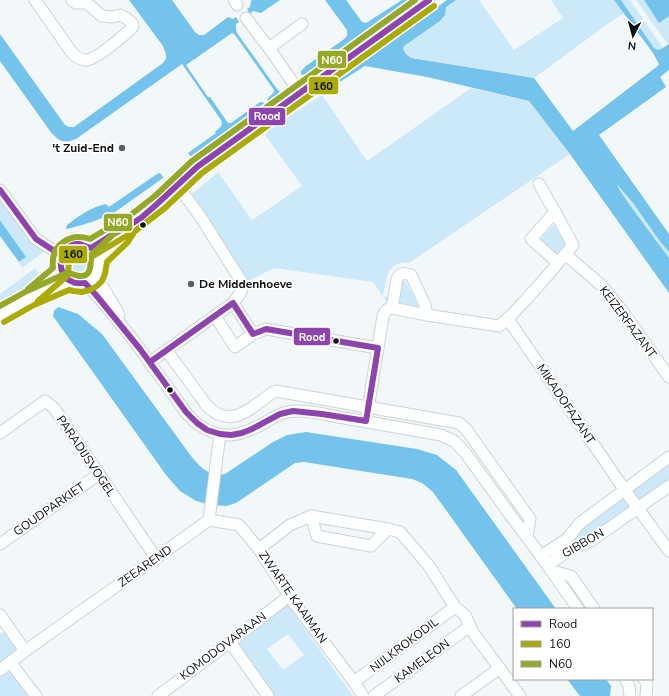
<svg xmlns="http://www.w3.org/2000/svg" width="669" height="696" viewBox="0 0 669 696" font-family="'Nunito Sans',sans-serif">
  <rect width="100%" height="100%" fill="#f2f7fa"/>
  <g fill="#cce9fa" fill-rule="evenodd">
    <polygon points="456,0 479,0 514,50 563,18 551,0 614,0 624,14 616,18 534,78 411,58 406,54 403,49 404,46 440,21 446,7"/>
    <polygon points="621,0 630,0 663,48 661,49 658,50 654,48"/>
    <polygon points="636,0 644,0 659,23 669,16 669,44 668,45"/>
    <path d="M471,88L529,101L570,154L409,263C387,260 386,280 383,296L390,298L388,304L373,282L274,268L247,282L192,194L218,172L252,220L302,186L265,135L270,129L322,95L367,161Z"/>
    <polygon points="617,183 633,203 659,240 669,252 669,258 629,204 619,189"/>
    <polygon points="0,198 24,233 33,242 45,251 22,268 19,262 26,257 0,220"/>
    <polygon points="556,222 567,242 555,256 540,243 541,238"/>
    <circle cx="80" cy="264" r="14"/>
    <polygon points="35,268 41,276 0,303 0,294"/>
    <polygon points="403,277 419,307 398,304 400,282"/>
    <polygon points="669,462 669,482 640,502 631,490"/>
    <path d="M623,495L632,506L593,536L569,546C572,528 608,506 623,495Z"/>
    <path d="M287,604L353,696H273L234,642ZM288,634L304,655L283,670L267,649Z"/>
    <polygon points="8,632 18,651 0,664 0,633"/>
    <polygon points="10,669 30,696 0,696 0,677"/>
  </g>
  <g fill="#74c3ec">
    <path d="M129,0H172L195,32L199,35H204L228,17L233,19L236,17L239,22L236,24V30L237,33L277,89L281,93V94L269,102L267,99L274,92V90L235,35L232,33L186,65L208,97H210L228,123H231L260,102H263L265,105L192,158L188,153L216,133L215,132C219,128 224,126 221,120L182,64L76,139C64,144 58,141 50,131L0,61V34L65,125L69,127H74L163,63C169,57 165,52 163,46Z"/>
    <polygon points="252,0 280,0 261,13 253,11 250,14 247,9 250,7 251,1"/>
    <path d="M325,0H346L362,22L366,23L402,0H412L368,30C366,38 358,41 351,43L305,76L301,74V71L306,66L343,40L347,36V30Z"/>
    <polygon points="447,0 456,0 446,7 445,15 440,21 404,46 403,49 406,54 411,58 534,78 573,131 659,65 658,62 653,53 614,0 621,0 654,48 658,50 661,49 669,44 669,70 660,77 666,87 599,135 669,234 669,252 659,240 633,203 617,184 619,189 629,204 669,258 669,293 570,154 529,101 427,77 365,66 335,85 334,82"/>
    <polygon points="644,0 669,0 669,16 659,23"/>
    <path d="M160,173L163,177V178L115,212C100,220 83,225 67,229L66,228L67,225C79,216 91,207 106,204L109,207L157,174Z"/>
    <polygon points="0,220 26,257 19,262 0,236"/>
    <path d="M58,307L78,314L102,334L191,456C199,466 210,478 225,474L273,442L287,435L306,432L417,449L437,455L456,470L556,609H517L433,492L422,483L412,479L304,462L295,463L236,503L226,506L212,505L196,501L180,491L166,475L53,316L54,311Z"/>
    <polygon points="567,679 606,679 611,686 610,696 580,696"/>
  </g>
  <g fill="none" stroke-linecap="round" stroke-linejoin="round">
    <defs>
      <g id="minor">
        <path d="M35,0L72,53C76,57 80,60 86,60C96,60 123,36 131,29L133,26L132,23L126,18L120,15L112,17L102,16L87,3H76L72,0"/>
        <polyline points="234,0 237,5"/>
        <polyline points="246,18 269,48 300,93"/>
        <polyline points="269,48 302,24"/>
        <polyline points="539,184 555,212"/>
        <polyline points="0,190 36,239 62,256"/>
        <circle cx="80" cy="264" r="20"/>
        <path d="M91,248C100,244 107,238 115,233C120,230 126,228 132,224C156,208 175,186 197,167L429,0"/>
        <polyline points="565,254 601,285 624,313 669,377"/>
        <polyline points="99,259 122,237 129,227"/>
        <polyline points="96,276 119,314"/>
        <path d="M85,283C111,310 134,340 155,370C163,380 170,390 177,400C183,409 189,418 199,425C223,442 243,435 266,422C273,418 280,413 288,412C305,409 323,414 339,417C373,423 407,429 441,435L454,441L464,451L508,512L541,556L578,609"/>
        <polyline points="38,291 61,271"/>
        <polyline points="233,303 253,334 266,329 378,348"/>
        <path d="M392,308L397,279C400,272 405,273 411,275L425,305L427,315"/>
        <polyline points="0,315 30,298 69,281"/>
        <polyline points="215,316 235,347 253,334"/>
        <polyline points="508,319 624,489 669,551"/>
        <path d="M167,351L207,406C231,430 251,408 272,393L276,391L459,423L466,429L530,519L527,536"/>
        <polyline points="150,362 233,303 241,292 243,284 200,216 177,185"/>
        <path d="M367,415L383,316C385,311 386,309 392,308L427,315L499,326C511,317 520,306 530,295C545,279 559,262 573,245L555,212L531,239L558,263"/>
        <polyline points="0,433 45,401 54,408 99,474 156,558"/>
        <polyline points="311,516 317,536 371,546 388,529"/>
        <polyline points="209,520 239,525 259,549 289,596 354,682 363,696"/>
        <polyline points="0,544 99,474"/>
        <polyline points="259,549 290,525 311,516 388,529 400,532 429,566 455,607 465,615 472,631 520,696"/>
        <polyline points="541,556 567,539 580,523 669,457"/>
        <polyline points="548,565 572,548 591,541 669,486"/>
        <polyline points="552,571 571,576 594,609"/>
        <polyline points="0,615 25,651"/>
        <polyline points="230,642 268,696"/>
        <polyline points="10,662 36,696"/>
        <polyline points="0,670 25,651 156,558 209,520 220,434"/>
        <polyline points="626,679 629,687 630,696"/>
        <polyline points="644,679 647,684 646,696"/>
        <polyline points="354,682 455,607"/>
        <polyline points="158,696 230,642 289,596"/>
        <polyline points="374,696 470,626"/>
        <polyline points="461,696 500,668"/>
      </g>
    </defs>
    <use href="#minor" stroke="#cdd2d4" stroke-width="13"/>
    <use href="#minor" stroke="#fdfefe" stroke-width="11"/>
    <defs>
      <g id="bus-1">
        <polyline points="0,190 36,239 62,256"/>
        <path d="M150,362L233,303L253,334L266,329L378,348L366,421L322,414L293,411L280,414L252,429L242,433L231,435L220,434L207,430L197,423L186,412L140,349L96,295L85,283C81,283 76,284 73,282C54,276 58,243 79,244C83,245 87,247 91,248L115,233L130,225L141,218L157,204L197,167L429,0"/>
      </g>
      <g id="bus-2">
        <path d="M38,301L67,276C71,268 64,252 80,253C85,254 88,256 93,256L128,235"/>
        <polyline points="4,322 34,305 69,290 74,291 82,292 90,290 97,286 102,281 105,274 107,262 128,242 135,231 165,208 202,173 434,6"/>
      </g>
      <g id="bus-3">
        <path d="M28,289L53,268C50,245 70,232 90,239L120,221"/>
        <path d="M0,306L27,291L67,273C71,273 74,275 79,276C94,277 89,262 92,254L116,232L124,220L155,196L192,161L415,0"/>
      </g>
    </defs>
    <use href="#bus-1" stroke="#fff" stroke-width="9"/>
    <use href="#bus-2" stroke="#fff" stroke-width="9"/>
    <use href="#bus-3" stroke="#fff" stroke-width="9"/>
    <use href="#bus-1" stroke="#8e44ad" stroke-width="6"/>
    <use href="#bus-2" stroke="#aaab06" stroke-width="6"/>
    <use href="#bus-3" stroke="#96a828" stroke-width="6"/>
  </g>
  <g fill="#5c6063" stroke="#fff" stroke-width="1.5">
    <circle cx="122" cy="148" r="4"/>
    <circle cx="191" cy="284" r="4"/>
  </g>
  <g fill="#0b0f12" stroke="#fff" stroke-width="1.5">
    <circle cx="143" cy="225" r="3.5"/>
    <circle cx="336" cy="341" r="3.5"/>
    <circle cx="170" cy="390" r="3.5"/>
  </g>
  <g text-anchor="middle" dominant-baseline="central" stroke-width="4" stroke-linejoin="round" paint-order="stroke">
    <g font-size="12" font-weight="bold" fill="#0b0f12" stroke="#fff" text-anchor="end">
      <text x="114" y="148">'t Zuid-End</text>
      <text x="199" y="284" text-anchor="start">De Middenhoeve</text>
    </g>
    <g font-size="12" fill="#0b0f12" stroke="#fff">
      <text transform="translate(628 322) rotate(53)">KEIZERFAZANT</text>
      <text transform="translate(566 404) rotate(56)">MIKADOFAZANT</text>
      <text transform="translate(86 456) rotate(56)">PARADIJSVOGEL</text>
      <text transform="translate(49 509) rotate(-35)">GOUDPARKIET</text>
      <text transform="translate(583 543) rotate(-30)">GIBBON</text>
      <text transform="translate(145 566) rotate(-35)">ZEEAREND</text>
      <text transform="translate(293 597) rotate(55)">ZWARTE KAAIMAN</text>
      <text transform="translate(404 645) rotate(-37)">NIJLKROKODIL</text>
      <text transform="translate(223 646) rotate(-37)">KOMODOVARAAN</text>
      <text transform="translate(422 661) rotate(-36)">KAMELEON</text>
    </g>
  </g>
  <g stroke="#fff" stroke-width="1.5">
    <rect x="317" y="50" width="30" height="19" rx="4" fill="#96a828"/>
    <rect x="308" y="76" width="31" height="19" rx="4" fill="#aaab06"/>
    <rect x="248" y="107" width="38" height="19" rx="4" fill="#8e44ad"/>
    <rect x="103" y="213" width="30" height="19" rx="4" fill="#96a828"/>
    <rect x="58" y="245" width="30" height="19" rx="4" fill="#aaab06"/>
    <rect x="293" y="327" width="38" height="19" rx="4" fill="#8e44ad"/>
  </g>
  <g font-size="11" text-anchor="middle" font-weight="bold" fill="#fff">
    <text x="332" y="64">N60</text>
    <text x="267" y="120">Rood</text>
    <text x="118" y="226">N60</text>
    <text x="312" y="341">Rood</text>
  </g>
  <g font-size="11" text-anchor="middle" font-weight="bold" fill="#111">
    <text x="323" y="90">160</text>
    <text x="73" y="258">160</text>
  </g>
  <rect x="513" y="608" width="140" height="72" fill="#ffffff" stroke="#9d9fa0"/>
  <rect x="521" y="621" width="20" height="6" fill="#8e44ad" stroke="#9d9fa0"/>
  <text x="549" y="628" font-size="12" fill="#0b0f12">Rood</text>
  <rect x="521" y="641" width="20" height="6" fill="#aaab06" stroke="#9d9fa0"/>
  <text x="549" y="648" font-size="12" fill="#0b0f12">160</text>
  <rect x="521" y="661" width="20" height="6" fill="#96a828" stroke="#9d9fa0"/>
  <text x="549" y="668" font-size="12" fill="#0b0f12">N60</text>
  <g transform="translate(633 36) rotate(186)" stroke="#ffffff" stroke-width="3" paint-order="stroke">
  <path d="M0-3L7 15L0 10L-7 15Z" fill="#0b0f12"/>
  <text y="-6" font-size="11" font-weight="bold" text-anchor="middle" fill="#0b0f12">N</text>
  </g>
</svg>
